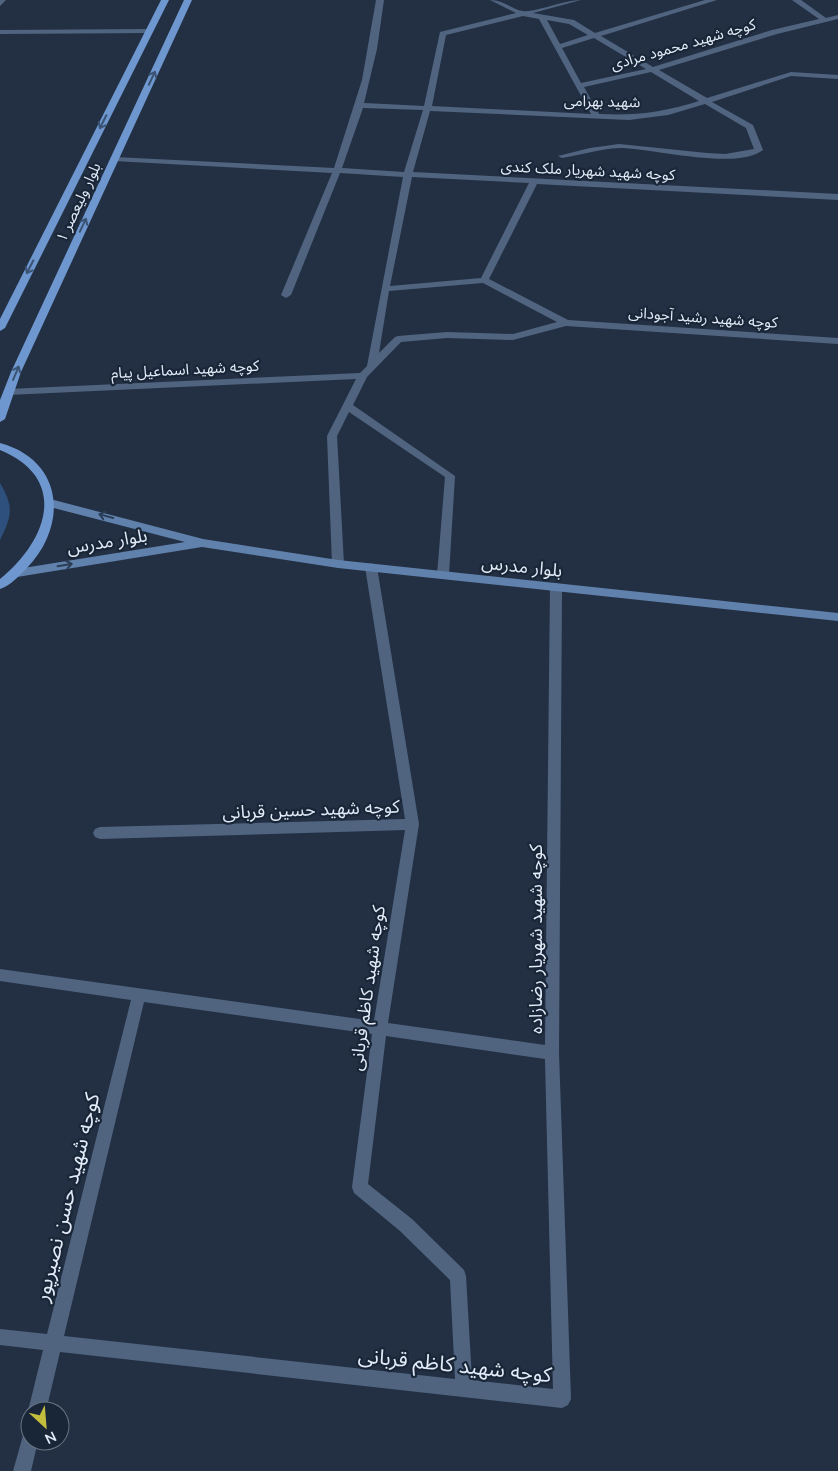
<svg xmlns="http://www.w3.org/2000/svg" width="838" height="1471" viewBox="0 0 838 1471" font-family="Mulish,'Noto Sans Arabic',sans-serif">
  <rect width="100%" height="100%" fill="#233043"/>
  <path fill="#2e507d" d="M0,483C14,507 12,516 0,540Z"/>
  <g fill="none" stroke-linecap="round" stroke-linejoin="round">
    <g fill="#506480" fill-rule="evenodd">
      <polygon points="0,0 6,0 0,6"/>
      <path d="M376,0H384L377,49L364,103L424,106L440,32L516,13L490,0C504,0 511,9 523,11C533,13 565,0 581,0L533,13L574,20L595,33L705,0H717L601,36L653,67L772,30L819,19L792,0H801L826,18L838,15V19L777,34L659,70L707,98L791,72L838,75V79L791,76L712,102L753,125L763,150C735,171 654,148 619,148C600,149 581,155 562,158L558,156L590,148L619,144L707,153L725,154L754,149L746,128L705,104L668,115L629,120L430,111L413,172L838,194V200L537,184L489,279L568,320L838,338V344L566,326L513,340L447,338L401,342L367,377L353,405L455,476L449,575L443,579L437,575L445,477L349,412L337,436L344,564L338,568L332,564L327,436L356,379L8,395L3,392L8,389L360,373L367,366L403,177L340,173L291,295L286,298L281,295L332,173L114,161L110,159L114,157L334,168L362,80ZM523,16L539,19L591,114L432,106L446,35ZM547,20L569,24L588,35L560,44ZM594,38L646,69L581,83L562,48ZM651,72L699,101C664,112 636,116 599,114L584,87ZM363,108L423,110L404,172L342,168ZM412,177L529,183L481,278L390,286ZM483,283L557,322L513,334L447,332L398,336L395,337L379,353L389,291Z"/>
      <polygon points="152,29 153,31 149,33 0,34 0,30"/>
      <path d="M371,563L377,567L419,824L388,1023L545,1045L550,587L556,583L562,587L559,1053L571,1399L568,1405L562,1408L60,1352L46,1411H30V1415L28,1411L43,1350L0,1345V1329L47,1334L131,1000L0,981V969L374,1021L405,830L100,839L95,837L93,833L95,829L100,827L405,819L365,567ZM144,1002L372,1034L352,1187L354,1193L400,1231L450,1280L455,1379L64,1336ZM386,1036L545,1059L553,1389L472,1380L466,1276L464,1270L412,1219L368,1184Z"/>
      <polygon points="30,1429 30,1441 38,1441 31,1471 13,1471 24,1432"/>
    </g>
    <polygon fill="#6181ad" fill-rule="evenodd" points="50,499 203,539 338,560 838,613 838,621 338,568 202,547 17,577 13,576 11,573 13,570 17,569 185,542 46,506 45,503"/>
    <g fill="#6e97cf" fill-rule="evenodd">
      <polygon points="161,0 169,0 5,328 0,331 0,319"/>
      <polygon points="184,0 192,0 21,372 5,419 0,422 0,400 11,372"/>
      <path d="M0,443C63,460 69,524 27,568C20,575 10,586 0,589V579C47,541 70,479 0,450Z"/>
    </g>
  </g>
  <defs><path id="oneway-shaft" d="M-6 0H5M1.5-3L5.5 0L1.5 3" fill="none" stroke-width="1.6" stroke-linecap="round" stroke-linejoin="round" transform="scale(1.25)"/></defs>
  <g stroke="#3b5374">
    <use href="#oneway-shaft" transform="translate(152 78) rotate(-65)"/>
    <use href="#oneway-shaft" transform="translate(103 122) rotate(117)"/>
    <use href="#oneway-shaft" transform="translate(83 225) rotate(-65)"/>
    <use href="#oneway-shaft" transform="translate(30 267) rotate(117)"/>
    <use href="#oneway-shaft" transform="translate(16 373) rotate(-67)"/>
  </g>
  <g stroke="#2b3d55">
    <use href="#oneway-shaft" transform="translate(106 516) rotate(-165)"/>
    <use href="#oneway-shaft" transform="translate(65 565) rotate(-9)"/>
  </g>
  <g text-anchor="middle" dominant-baseline="central" stroke-width="4.5" stroke-linejoin="round" paint-order="stroke">
    <g font-size="15" fill="#e2ebf7" stroke="#192638">
      <text transform="translate(683 44) rotate(-16)">کوچه شهید محمود مرادی</text>
      <text transform="translate(602 101) rotate(1)">شهید بهرامی</text>
      <text transform="translate(588 170) rotate(3)">کوچه شهید شهریار ملک کندی</text>
      <text transform="translate(78 202) rotate(-65)">بلوار ولیعصر ۱</text>
      <text transform="translate(703 317) rotate(4)">کوچه شهید رشید آجودانی</text>
      <text transform="translate(185 369) rotate(-3)">کوچه شهید اسماعیل پیام</text>
    </g>
    <g font-size="18" fill="#e2ebf7" stroke="#192638">
      <text transform="translate(107 541) rotate(-9)">بلوار مدرس</text>
      <text transform="translate(522 566) rotate(6)">بلوار مدرس</text>
      <text transform="translate(311 809) rotate(-2)">کوچه شهید حسین قربانی</text>
      <text transform="translate(535 939) rotate(-90)">کوچه شهید شهریار رضازاده</text>
      <text transform="translate(367 988) rotate(-82)">کوچه شهید کاظم قربانی</text>
    </g>
    <g font-size="21" fill="#e2ebf7" stroke="#192638">
      <text transform="translate(66 1197) rotate(-76)">کوچه شهید حسن نصیرپور</text>
      <text transform="translate(455 1364) rotate(6)">کوچه شهید کاظم قربانی</text>
    </g>
  </g>
  <g transform="translate(45 1426) rotate(154)"><circle r="24" fill="#192638" stroke="#697584"/>
  <path d="M0-4L9 19L0 12L-9 19Z" fill="#c3bd3e"/>
  <text y="-8" font-size="14" font-weight="bold" text-anchor="middle" fill="#e2ebf7">N</text>
  </g>
</svg>
